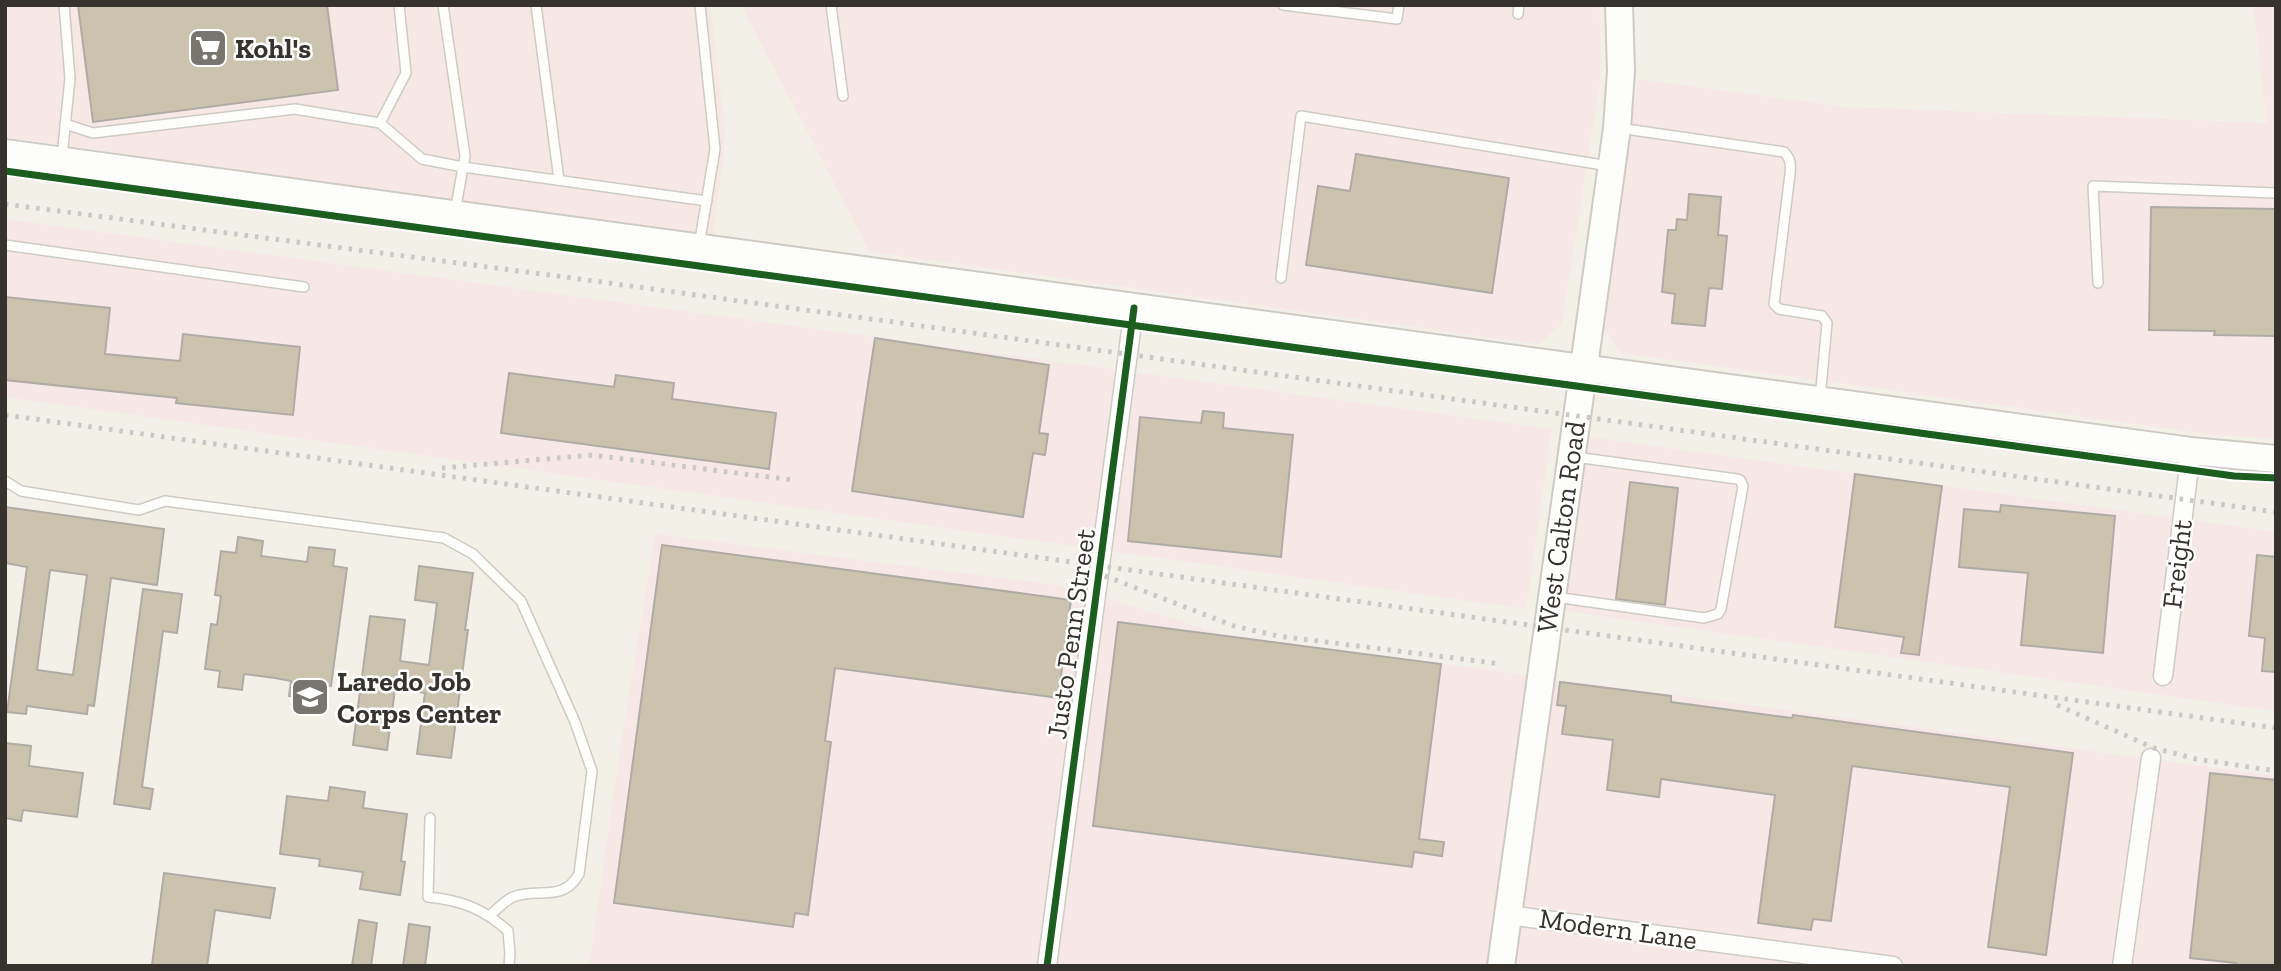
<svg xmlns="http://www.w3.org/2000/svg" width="2281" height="971" viewBox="0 0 2281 971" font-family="'Zilla Slab',serif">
  <rect width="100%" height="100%" fill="#f3f0e8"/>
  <polygon fill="#f7e7e5" points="5,5 710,5 725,129 723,161 712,238 5,137"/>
  <g fill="#f7e7e6">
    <polygon points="741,5 1599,5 1602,68 1562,323 1539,344 870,252"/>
    <polygon points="2253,5 2276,5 2276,439 2215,435 1621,353 1606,330 1607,304 1638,79 1845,107 2267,123"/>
    <polygon points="5,219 1552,429 1526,609 5,397"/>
    <polygon points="1589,437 2276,532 2276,711 1566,611"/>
    <polygon points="655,534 1072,587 1221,634 2276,776 2276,966 589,966 619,757"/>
  </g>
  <g fill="#ccc3ae" stroke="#afaca6" stroke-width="2" fill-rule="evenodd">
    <polygon points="78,5 327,5 338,90 93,122"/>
    <polygon points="1356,154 1509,178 1492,293 1306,265 1318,186 1350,191"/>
    <polygon points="1689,194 1721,197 1718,235 1727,236 1722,289 1709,288 1705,326 1672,323 1675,294 1662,292 1668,230 1676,230 1677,219 1687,220"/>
    <polygon points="2151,207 2275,209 2276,336 2214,335 2215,331 2149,330"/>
    <polygon points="5,297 110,308 105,354 180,361 183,334 300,347 293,415 176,403 177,398 5,380"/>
    <polygon points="875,338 1049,365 1039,433 1048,434 1045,455 1033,453 1023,517 852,491"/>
    <polygon points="509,373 614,387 616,375 674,383 672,399 776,413 769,469 501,433"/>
    <polygon points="1203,411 1224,413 1223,428 1293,435 1281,557 1128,541 1140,417 1201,423"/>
    <polygon points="1855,474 1942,486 1919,655 1901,653 1904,637 1835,627"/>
    <polygon points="1630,482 1678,488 1665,605 1616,599"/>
    <polygon points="2001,505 2115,516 2103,653 2021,645 2028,573 1959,567 1964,509 2000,512"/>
    <path d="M5,507L164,529L157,585L111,578L94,706L88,705L87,714L27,706L26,714L7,712L27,567L5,563ZM50,570L87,575L73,675L37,670Z"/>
    <polygon points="238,537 263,541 261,556 307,562 309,547 335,550 333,566 347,568 331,686 316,684 314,700 289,696 291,681 275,678 244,674 242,690 218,687 220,671 205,669 211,624 217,625 221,596 215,595 221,551 236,553"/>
    <polygon points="662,545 1071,600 1058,698 835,668 825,741 831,742 808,915 795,913 793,927 614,903"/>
    <polygon points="2257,555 2276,557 2276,672 2262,671 2265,638 2249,636"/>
    <polygon points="419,566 473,573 465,630 468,630 451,758 417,754 425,693 395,689 387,750 353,745 370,616 405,620 400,661 429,665 437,603 415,600"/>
    <polygon points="143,589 182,594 177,633 163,631 142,787 153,789 150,809 114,804"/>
    <polygon points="1118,622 1441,664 1419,839 1444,842 1442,856 1414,852 1412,867 1093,826"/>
    <polygon points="1560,682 1671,696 1671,702 1792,718 1793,715 2073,753 2046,955 1988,947 2010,787 1852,766 1831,921 1813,919 1811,930 1758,923 1775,795 1661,779 1659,797 1607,790 1613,740 1562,734 1566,706 1557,705"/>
    <polygon points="5,743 31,746 29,766 83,773 77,817 23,810 21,821 5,818"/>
    <polygon points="2210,773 2276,780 2276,966 2236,966 2236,963 2190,958"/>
    <polygon points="330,787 365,792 363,808 407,814 401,861 405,862 400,895 360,889 363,872 319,866 320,859 280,854 287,796 328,801"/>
    <polygon points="164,873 275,888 270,918 215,910 207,966 152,965"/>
    <polygon points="359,920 377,923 371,966 352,966"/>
    <polygon points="409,924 430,927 425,966 403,966"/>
  </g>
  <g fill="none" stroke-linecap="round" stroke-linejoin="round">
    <defs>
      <g id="lane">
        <polyline points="443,5 465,156 455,212"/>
        <polyline points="536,5 559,180"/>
        <polyline points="831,5 843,96"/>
        <polyline points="1283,5 1397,19 1399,5"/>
        <polyline points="1518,14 1519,5"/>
        <polyline points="380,123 406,73 399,5"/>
        <polyline points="65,124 93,133 295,109 380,123 422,159 463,167 707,201"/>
        <path d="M1619,128L1784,152C1791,159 1791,165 1790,174L1774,304L1779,309L1822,316L1827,323L1820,399"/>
        <polyline points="62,157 70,78 64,5"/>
        <polyline points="5,245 304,287"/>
        <polyline points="699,246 715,149 700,5"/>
        <polyline points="1281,278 1301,116 1609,166"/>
        <polyline points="2098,283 2093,186 2276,193"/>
        <path d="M5,481L21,491L139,510L165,501L444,538L473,554L521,601L575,722L592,771L579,874C563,903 538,887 513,897C505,900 497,910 490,915"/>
        <polyline points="1555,597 1704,618 1718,614 1721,609 1743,486 1740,480 1737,479 1575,457"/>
        <path d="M430,818L428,897C461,900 484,909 508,931L510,954L509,966"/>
      </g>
      <g id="street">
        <polyline points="2163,676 2191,451"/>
        <polyline points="1508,915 1893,966"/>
        <polyline points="1047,966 1134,308"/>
        <polyline points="2122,966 2151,758"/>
      </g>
      <g id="secondary">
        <polyline points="5,153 2191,451 2276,459"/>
        <polyline points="1501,966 1617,128 1621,71 1619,5"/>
      </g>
    </defs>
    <use href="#lane" stroke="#cecbc5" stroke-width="12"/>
    <use href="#street" stroke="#cecbc5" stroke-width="21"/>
    <use href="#secondary" stroke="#cecbc5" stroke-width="30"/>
    <use href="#lane" stroke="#fdfdfc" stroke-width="9"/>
    <use href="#street" stroke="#fdfdfc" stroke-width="18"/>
    <use href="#secondary" stroke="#fdfdfc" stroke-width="26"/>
    <g stroke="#c8c8c6" stroke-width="5" stroke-dasharray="3.5 7" stroke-linecap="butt">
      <polyline points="5,204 565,277 2276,512"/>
      <polyline points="5,415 2276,728"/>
      <polyline points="442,468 592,455 793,480"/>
      <polyline points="1095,572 1234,626 1278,636 1502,664"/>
      <polyline points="2057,705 2154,748 2196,759 2276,771"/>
    </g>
    <defs>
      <g id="cycleway">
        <polyline points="5,171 2234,476 2276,478"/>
        <polyline points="1047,966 1134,308"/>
      </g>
    </defs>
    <use href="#cycleway" stroke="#fff" stroke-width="11"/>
    <use href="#cycleway" stroke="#1b5e20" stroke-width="7"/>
  </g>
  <defs>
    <symbol id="supermarket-square" viewBox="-11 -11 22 22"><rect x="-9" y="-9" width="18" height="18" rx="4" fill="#78756f" stroke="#fff"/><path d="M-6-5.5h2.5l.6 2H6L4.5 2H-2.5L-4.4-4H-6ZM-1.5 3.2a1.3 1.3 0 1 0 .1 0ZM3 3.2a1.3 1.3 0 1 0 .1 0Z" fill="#fff"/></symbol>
    <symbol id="school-square" viewBox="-11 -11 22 22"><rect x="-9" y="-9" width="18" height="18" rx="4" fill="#78756f" stroke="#fff"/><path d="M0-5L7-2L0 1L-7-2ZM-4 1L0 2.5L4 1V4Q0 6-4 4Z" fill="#fff"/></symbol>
  </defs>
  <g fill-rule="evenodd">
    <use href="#supermarket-square" x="186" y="26" width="44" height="44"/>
    <use href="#school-square" x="288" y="675" width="44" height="44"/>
  </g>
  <g text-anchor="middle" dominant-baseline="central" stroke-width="5" stroke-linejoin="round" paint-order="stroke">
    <g font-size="28" font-weight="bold" fill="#36332e" stroke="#fff" text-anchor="start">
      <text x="235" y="48">Kohl's</text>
      <text x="337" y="681">Laredo Job<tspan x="337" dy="32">Corps Center</tspan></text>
    </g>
    <g font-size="28" fill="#36332e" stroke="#fff">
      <text transform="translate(1561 527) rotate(-82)">West Calton Road</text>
      <text transform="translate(2177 564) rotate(-83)">Freight</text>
      <text transform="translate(1071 634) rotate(-82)">Justo Penn Street</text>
      <text transform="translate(1618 929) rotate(8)">Modern Lane</text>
    </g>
  </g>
  <rect width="2281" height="971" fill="none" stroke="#36332e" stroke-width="14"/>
</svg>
